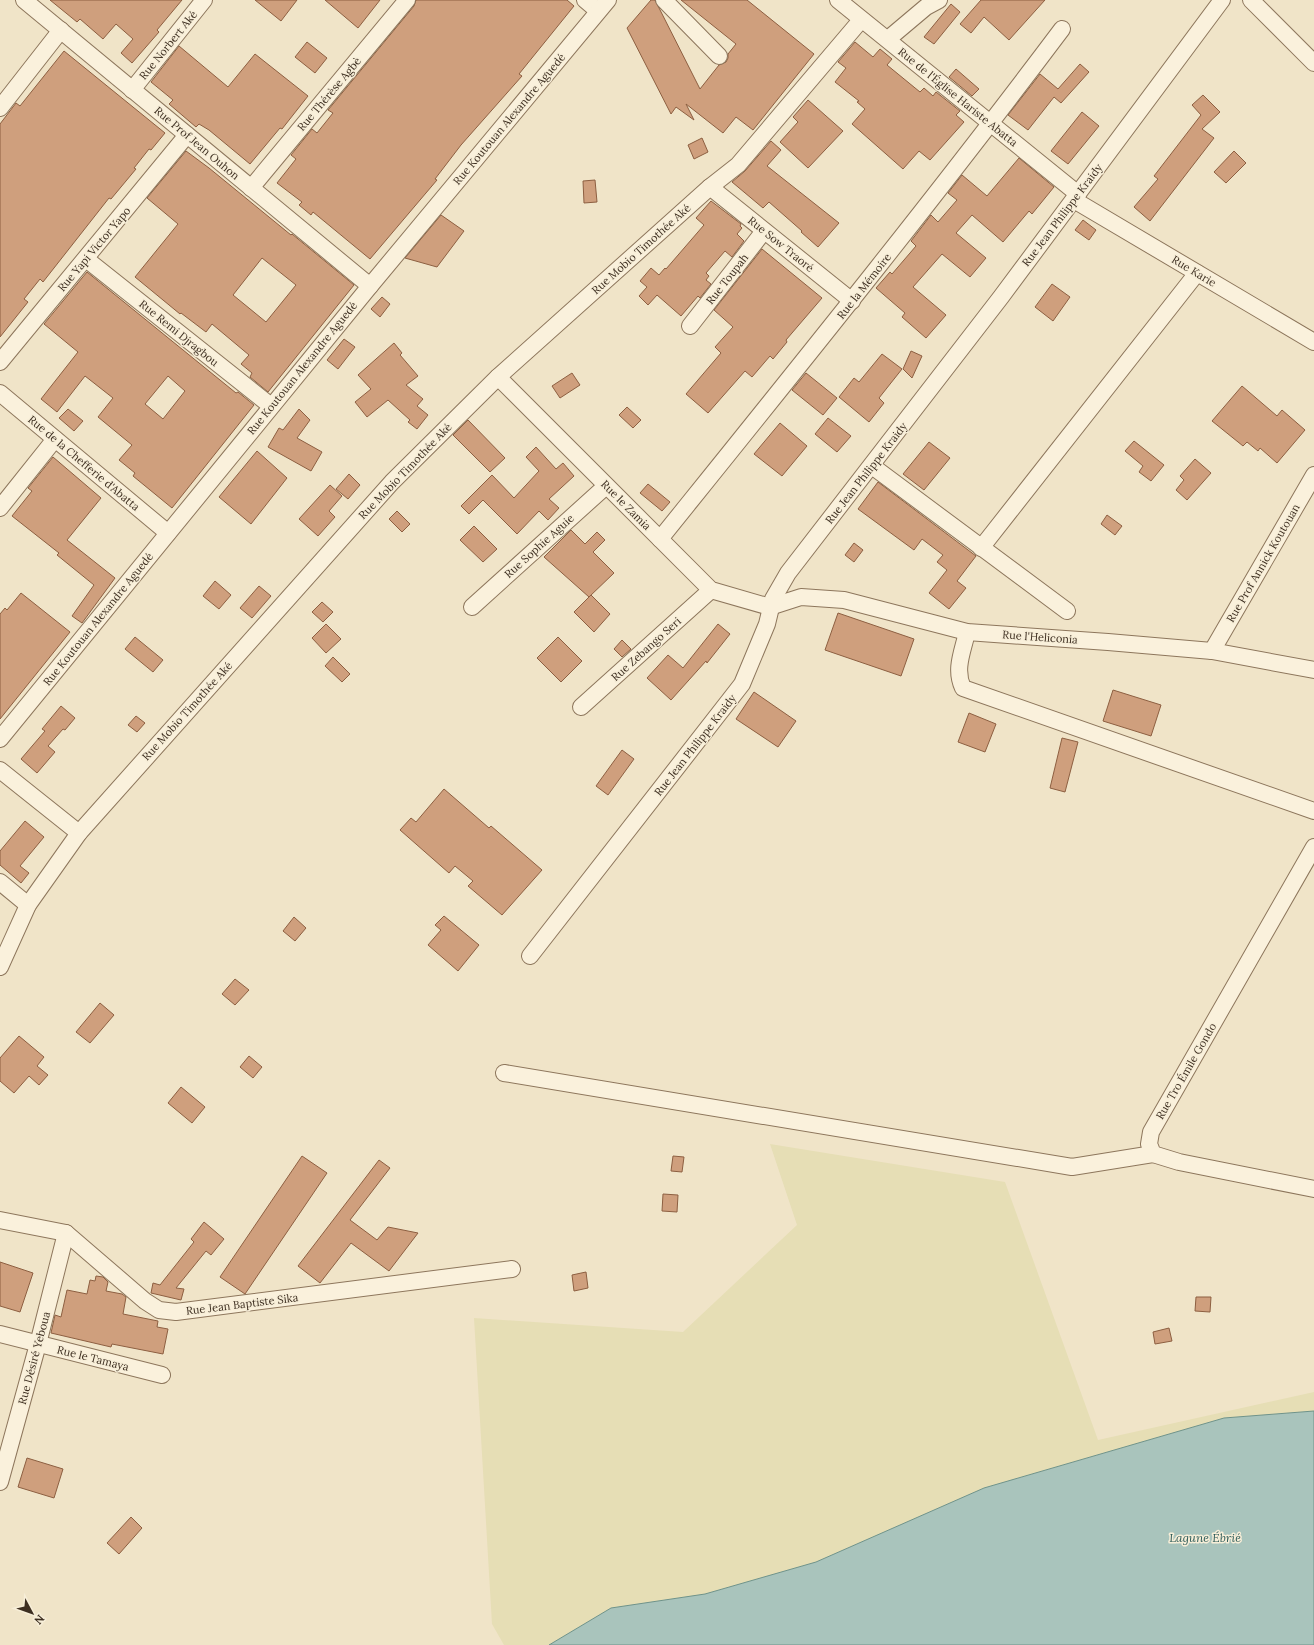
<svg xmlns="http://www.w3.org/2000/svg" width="1314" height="1645" viewBox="0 0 1314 1645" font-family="Lora,serif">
  <rect width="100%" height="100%" fill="#f0e4c8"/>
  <polygon fill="#e6deb5" points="770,1144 1005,1182 1098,1440 1314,1392 1314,1411 1224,1418 984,1488 816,1562 705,1594 611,1608 549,1645 504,1645 492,1624 474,1318 683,1332 797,1225"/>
  <polygon fill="#a9c4bc" stroke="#6f938a" points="1314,1411 1314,1645 549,1645 611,1608 705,1594 816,1562 984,1488 1224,1418"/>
  <g fill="#cf9f7d" stroke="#8d5f41" fill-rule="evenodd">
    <polygon points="50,0 182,0 157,30 159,32 132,63 121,53 133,39 116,24 103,39 80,19 77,22"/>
    <polygon points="255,0 297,0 281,21"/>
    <polygon points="325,0 380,0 358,28"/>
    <polygon points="416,0 567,0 574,6 519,74 522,76 461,145 435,179 437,180 370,259 313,212 311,215 299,205 302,202 277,183 296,159 291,155 312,129 317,133 333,113 328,110 414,6"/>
    <polygon points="651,0 655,0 700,89 719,65 726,62 728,58 728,54 736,44 681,0 747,0 814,54 753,130 736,117 723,133 686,104 694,120 676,107 671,114 627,28"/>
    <polygon points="981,0 1045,0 1009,40 984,17 971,33 960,24"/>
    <polygon points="951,4 960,12 934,44 924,37"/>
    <polygon points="307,42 327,58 315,73 295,57"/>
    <polygon points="855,42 873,57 880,49 892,59 887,65 920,92 924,88 933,96 936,92 960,111 956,115 964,122 930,160 919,151 903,169 852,124 865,109 857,102 859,101 835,82 846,68 838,62"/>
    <polygon points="179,46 228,87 255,54 308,96 282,129 280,128 250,164 209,130 199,124 196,127 169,104 173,100 151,82"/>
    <polygon points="64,51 165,133 151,150 149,149 134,168 136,169 111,199 109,198 43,282 40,279 24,299 28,302 0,337 0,124 16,103 20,106"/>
    <polygon points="1080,64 1089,72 1061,103 1054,97 1028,130 1008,115 1040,74 1058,89"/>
    <polygon points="956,69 979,89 972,96 949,77"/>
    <polygon points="1203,95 1220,112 1202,129 1214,138 1150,221 1134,207 1158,179 1154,176 1201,115 1192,105"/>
    <polygon points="808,100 843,131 808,168 780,142 798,122 793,117"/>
    <polygon points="1082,112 1099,126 1068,164 1051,151"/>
    <polygon points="702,138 708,152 694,159 688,145"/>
    <polygon points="771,141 781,150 767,166 839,223 818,247 801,232 802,231 769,202 763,208 732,182 745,171"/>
    <path d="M186,151L209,168L291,235L292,234L354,285L268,392L250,377L252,373L241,364L249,355L212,324L206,332L181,313L180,314L135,277L178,224L147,198ZM262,258L296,285L266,322L233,295Z"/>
    <polygon points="1234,151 1246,163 1226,183 1214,172"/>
    <polygon points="1019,158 1054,187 1032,214 1029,211 1003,242 972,215 956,233 986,258 970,277 942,254 913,287 946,315 926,338 902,317 905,313 876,288 890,272 892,274 916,246 911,241 931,215 938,222 957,200 948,193 962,175 987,196"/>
    <polygon points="595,180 597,202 584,203 583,181"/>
    <polygon points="711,201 741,224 740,226 742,228 737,234 744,241 732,257 725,251 706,273 709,276 706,280 711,284 700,298 698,296 681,316 657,295 648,305 639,296 647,287 640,281 651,268 659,275 665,268 666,269 704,225 696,218"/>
    <polygon points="441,215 464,231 437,267 405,258"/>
    <polygon points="1083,220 1096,230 1089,240 1075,230"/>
    <polygon points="762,249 822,298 786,340 787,342 773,359 770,356 752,377 745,371 708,413 686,394 721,353 715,347 733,327 714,310"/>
    <path d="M87,272L236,393L238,392L254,405L172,508L133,476L135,473L119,460L132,445L98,417L113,398L85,376L57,412L41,399L78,352L44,324ZM168,376L185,391L163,419L145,404Z"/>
    <polygon points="1052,284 1070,297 1053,321 1035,307"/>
    <polygon points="382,297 390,304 380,317 371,309"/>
    <polygon points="344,339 355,347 338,369 327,360"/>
    <polygon points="394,343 402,353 400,355 418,376 406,385 423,399 417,406 428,415 417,429 408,422 410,420 388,400 367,417 355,402 371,389 358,375"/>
    <polygon points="911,351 922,356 912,378 903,369"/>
    <polygon points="882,354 902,369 879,398 884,403 869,422 839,397 854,378 859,382"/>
    <polygon points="572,373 580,385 560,398 552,386"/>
    <polygon points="806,373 837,398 823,415 792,390"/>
    <polygon points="1242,386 1277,416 1282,410 1305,430 1277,463 1260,448 1258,451 1247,442 1243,446 1212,421"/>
    <polygon points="627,407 641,420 633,428 619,415"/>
    <polygon points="68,409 83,421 74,431 59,418"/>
    <polygon points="299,409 310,420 297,438 322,452 311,471 268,447 279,428 283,430"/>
    <polygon points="828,418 851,436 837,452 815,434"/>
    <polygon points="468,420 505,458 490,472 453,435"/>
    <polygon points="780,423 807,446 782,476 754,454"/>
    <polygon points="1134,441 1164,465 1151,481 1139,472 1143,466 1125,451"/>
    <polygon points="929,442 950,458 924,490 903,474"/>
    <polygon points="536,447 556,469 563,463 574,476 549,499 559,508 548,520 539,511 517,534 483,500 469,514 461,506 492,475 514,498 539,471 526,457"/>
    <polygon points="257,451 287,478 251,524 219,497"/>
    <polygon points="53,457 101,498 67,540 115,578 82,623 72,616 94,585 57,555 59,553 12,516 32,491 28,488"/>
    <polygon points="1195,459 1211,473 1187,500 1176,490 1184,480 1180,476"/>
    <polygon points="349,474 360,485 348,499 336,489"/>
    <polygon points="878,482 976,556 957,581 966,588 949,609 929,593 947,570 937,562 943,555 922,539 914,550 858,509"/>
    <polygon points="648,484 670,502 662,511 640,493"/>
    <polygon points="330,485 342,496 329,511 335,517 318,536 299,519"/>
    <polygon points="397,511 410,524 402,532 389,519"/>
    <polygon points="1107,515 1122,526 1115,535 1101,524"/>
    <polygon points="474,526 497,549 483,562 460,540"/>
    <polygon points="571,530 585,544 597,532 605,540 593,552 614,573 589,597 544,557"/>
    <polygon points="854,543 863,550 854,562 845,555"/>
    <polygon points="215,581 231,595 219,609 203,596"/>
    <polygon points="259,586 271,596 252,618 240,608"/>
    <polygon points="21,593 70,632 0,719 0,614 5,608 7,610"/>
    <polygon points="591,595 610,614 594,632 574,612"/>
    <polygon points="322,602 333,612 323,622 312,612"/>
    <polygon points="838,613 914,639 901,676 825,650"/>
    <polygon points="326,624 341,639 326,653 312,638"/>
    <polygon points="718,624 730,634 707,663 706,661 671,700 647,678 668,655 683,668"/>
    <polygon points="135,637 163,660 153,672 125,649"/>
    <polygon points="558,637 582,661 561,682 537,658"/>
    <polygon points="622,640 631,649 622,657 614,649"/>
    <polygon points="333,657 350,674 342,682 325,666"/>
    <polygon points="1113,690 1161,705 1151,736 1103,721"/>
    <polygon points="754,692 796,721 778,747 736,719"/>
    <polygon points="61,706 75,718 65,730 63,729 48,746 55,752 37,773 21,759 45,731 42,729"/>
    <polygon points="969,713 996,724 985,752 958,742"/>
    <polygon points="136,716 145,723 137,732 128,725"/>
    <polygon points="1062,738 1078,742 1065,792 1050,788"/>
    <polygon points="622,750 634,759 608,795 596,786"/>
    <polygon points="444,789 489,828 491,826 542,870 502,915 468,886 473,881 455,866 449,873 400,830 411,818 416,822"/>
    <polygon points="25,821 44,837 20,866 29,873 21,883 0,865 0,851"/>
    <polygon points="444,916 479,945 458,971 428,945 441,930 435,925"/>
    <polygon points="294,917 306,928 295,941 283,931"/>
    <polygon points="235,979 249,990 235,1005 222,994"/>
    <polygon points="100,1003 114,1015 90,1043 76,1032"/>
    <polygon points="19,1036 44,1057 37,1066 48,1075 39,1085 29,1076 14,1093 0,1081 0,1058"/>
    <polygon points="249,1056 262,1067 253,1078 240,1067"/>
    <polygon points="181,1087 205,1107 192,1123 168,1103"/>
    <polygon points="302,1156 327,1173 245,1294 220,1277"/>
    <polygon points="673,1156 684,1157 682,1172 671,1171"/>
    <polygon points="379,1160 390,1168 350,1220 377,1240 388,1227 418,1233 389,1271 351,1243 320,1283 298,1266"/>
    <polygon points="663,1194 678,1195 677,1212 662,1211"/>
    <polygon points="204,1222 224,1239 211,1255 206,1251 176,1288 184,1289 181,1300 151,1293 153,1283 160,1285 194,1242 191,1239"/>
    <polygon points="0,1262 33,1273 20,1312 0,1306"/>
    <polygon points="586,1272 588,1288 574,1291 572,1275"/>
    <polygon points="96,1276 103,1277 108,1282 106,1291 122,1294 126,1297 123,1314 158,1321 157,1327 168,1329 163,1354 112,1344 111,1347 51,1333 55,1315 61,1317 67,1290 87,1294 90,1280 95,1281"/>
    <polygon points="1196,1297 1211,1297 1210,1312 1195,1311"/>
    <polygon points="1169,1328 1172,1341 1155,1344 1153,1332"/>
    <polygon points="27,1458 63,1469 54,1498 18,1487"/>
    <polygon points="131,1517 142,1528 119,1554 107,1543"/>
  </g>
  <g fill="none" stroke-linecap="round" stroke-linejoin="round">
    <defs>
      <g id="minor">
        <polyline points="24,0 370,286"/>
        <polyline points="585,0 598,11"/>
        <polyline points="664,0 719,56"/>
        <polyline points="838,0 1078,194"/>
        <polyline points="1251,0 1314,63"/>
        <polyline points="888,39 926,7 939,0"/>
        <polyline points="132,90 204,0"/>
        <polyline points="0,108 61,30"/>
        <polyline points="710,187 852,301"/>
        <polyline points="251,188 407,0"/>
        <polyline points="1074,200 1314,342"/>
        <polyline points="86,259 271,406"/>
        <polyline points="690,326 764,231"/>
        <polyline points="0,362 187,135"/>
        <polyline points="498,377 711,590 770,607 801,597 844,600 967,632 1108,642 1212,651 1314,670"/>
        <polyline points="0,393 168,533"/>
        <polyline points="872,466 1067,611"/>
        <polyline points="0,508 55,439"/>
        <path d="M660,539C796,370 932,202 1062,29"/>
        <polyline points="981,548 1197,273"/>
        <polyline points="472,607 606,486"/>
        <path d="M967,632C963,651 954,669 963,688L1314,811"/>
        <polyline points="1212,651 1314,475"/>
        <polyline points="581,707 711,590"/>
        <polyline points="0,739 370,286 608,0"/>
        <polyline points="0,770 79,833"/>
        <polyline points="1314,847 1151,1132 1149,1144 1153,1154 1179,1162 1314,1189"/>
        <polyline points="0,882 28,905"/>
        <polyline points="530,956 742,684 767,624 773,599 788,573 1001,297 1222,0"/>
        <polyline points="0,967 28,905 79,833 392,482 498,377 710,187 738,165 861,20"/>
        <polyline points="504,1073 1072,1167 1153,1154"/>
        <polyline points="0,1220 66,1233 145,1301 159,1310 176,1312 512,1269"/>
        <polyline points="0,1334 162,1375"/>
        <polyline points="0,1482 38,1344 66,1233"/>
      </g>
    </defs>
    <use href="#minor" stroke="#8d765c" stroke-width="18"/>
    <use href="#minor" stroke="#faf1dc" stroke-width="16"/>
  </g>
  <g text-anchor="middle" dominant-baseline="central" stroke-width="3" stroke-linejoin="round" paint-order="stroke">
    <g font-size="11" fill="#3d2e20" stroke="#f7eed8">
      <text transform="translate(168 45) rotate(-51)">Rue Norbert Aké</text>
      <text transform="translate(329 94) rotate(-50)">Rue Thérèse Agbè</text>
      <text transform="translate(958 97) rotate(39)">Rue de l'Église Hariste Abatta</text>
      <text transform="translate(509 119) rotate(-50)">Rue Koutouan Alexandre Aguedé</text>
      <text transform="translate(197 143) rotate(40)">Rue Prof Jean Ouhon</text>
      <text transform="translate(1062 215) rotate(-53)">Rue Jean Philippe Kraidy</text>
      <text transform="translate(781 244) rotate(39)">Rue Sow Traoré</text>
      <text transform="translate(94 249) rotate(-50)">Rue Yapi Victor Yapo</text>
      <text transform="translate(641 249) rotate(-42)">Rue Mobio Timothée Aké</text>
      <text transform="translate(1194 271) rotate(31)">Rue Karie</text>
      <text transform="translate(727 279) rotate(-52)">Rue Toupah</text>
      <text transform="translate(864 286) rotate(-52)">Rue la Mémoire</text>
      <text transform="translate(179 333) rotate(39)">Rue Remi Djragbou</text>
      <text transform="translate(302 368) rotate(-51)">Rue Koutouan Alexandre Aguedé</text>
      <text transform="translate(84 463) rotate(40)">Rue de la Chefferie d'Abatta</text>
      <text transform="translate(405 471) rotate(-46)">Rue Mobio Timothée Aké</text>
      <text transform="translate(866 473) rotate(-52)">Rue Jean Philippe Kraidy</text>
      <text transform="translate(626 505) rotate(45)">Rue le Zamia</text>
      <text transform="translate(539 546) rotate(-42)">Rue Sophie Aguie</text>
      <text transform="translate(1263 563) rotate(-60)">Rue Prof Annick Koutouan</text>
      <text transform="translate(98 619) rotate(-51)">Rue Koutouan Alexandre Aguedé</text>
      <text transform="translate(1040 637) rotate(4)">Rue l'Heliconia</text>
      <text transform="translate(646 649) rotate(-42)">Rue Zebango Seri</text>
      <text transform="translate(187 711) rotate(-48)">Rue Mobio Timothée Aké</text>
      <text transform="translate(695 745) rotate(-52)">Rue Jean Philippe Kraidy</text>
      <text transform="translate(1186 1071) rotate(-60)">Rue Tro Émile Gondo</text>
      <text transform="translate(242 1304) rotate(-7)">Rue Jean Baptiste Sika</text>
      <text transform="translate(34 1358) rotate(-75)">Rue Désiré Yeboua</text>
      <text transform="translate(93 1358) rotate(14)">Rue le Tamaya</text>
    </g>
    <g font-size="12" font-style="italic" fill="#2f5d5a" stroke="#f7eed8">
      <text x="1205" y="1537">Lagune Ébrié</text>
    </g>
  </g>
  <g transform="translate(32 1613) rotate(131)" stroke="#f7eed8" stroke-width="3" paint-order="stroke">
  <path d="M0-3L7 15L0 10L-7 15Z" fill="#3d2e20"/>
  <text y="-6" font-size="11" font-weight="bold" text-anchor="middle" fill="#3d2e20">N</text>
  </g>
</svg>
